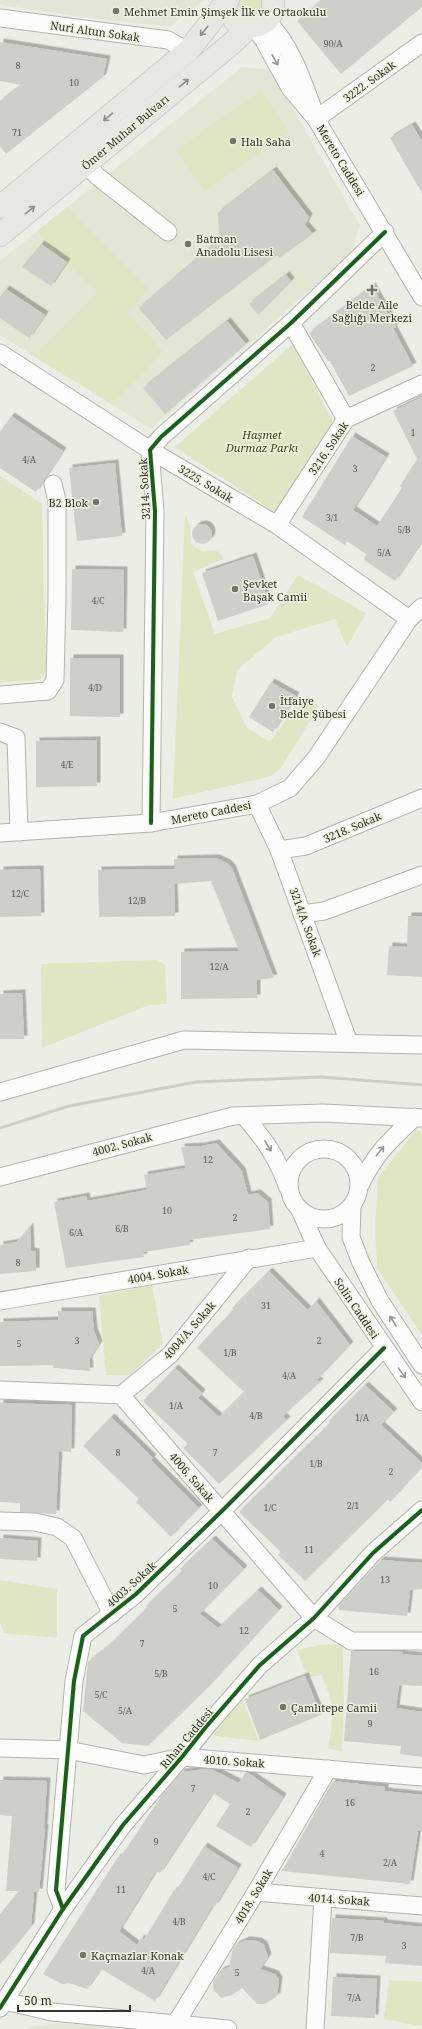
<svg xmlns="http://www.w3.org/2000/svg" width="422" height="2029" viewBox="0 0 422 2029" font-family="'Noto Serif',serif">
  <defs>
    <filter id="shadow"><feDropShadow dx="3.5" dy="-3.5" stdDeviation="0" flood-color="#0004"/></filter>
  </defs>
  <rect width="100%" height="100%" fill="#ebeee4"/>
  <g fill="#e2e7d5">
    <polygon points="0,0 204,0 170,27 83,17 0,5"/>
    <polygon points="242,67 271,70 360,226 350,255 151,429 0,335 0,261"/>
    <polygon points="58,2023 125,2029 26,2029 30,2027"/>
  </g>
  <g fill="#dee6c4">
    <polygon points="239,0 266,0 261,19 239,12"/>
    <polygon points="261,91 289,132 205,191 176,150"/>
    <polygon points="67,207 149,289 128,313 163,352 112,404 34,356 98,293 36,232"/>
    <polygon points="293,344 334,424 279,515 175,447"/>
    <polygon points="0,476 42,504 46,671 39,680 0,682"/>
    <polygon points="185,515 190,526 191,544 202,552 214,550 221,553 223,559 193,572 215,634 270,618 298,575 366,613 347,647 335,619 276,637 237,670 232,697 246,727 270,742 302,698 319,706 281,768 271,776 173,799"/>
    <polygon points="157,960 165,965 167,1004 149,1005 42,1048 41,964"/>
    <polygon points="416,1130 422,1131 422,1335 377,1268 375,1228 378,1178"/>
    <polygon points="152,1285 163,1343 130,1375 106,1375 99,1296"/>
    <polygon points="0,1580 57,1589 57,1638 4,1633 0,1623"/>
    <path d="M343,1644L344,1704L342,1751L328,1749C334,1716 335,1706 322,1675L307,1677L297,1650L320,1645Z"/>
    <polygon points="242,1699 259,1741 215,1736 212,1731"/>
    <polygon points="389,1980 422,1982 422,2026 384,2019"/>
  </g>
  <g fill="#cdcfc8" filter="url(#shadow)">
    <polygon points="322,0 422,0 422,7 341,74 297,21"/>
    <polygon points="0,42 107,59 103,77 6,154 0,146 0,101 22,85 0,81"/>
    <polygon points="412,125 422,141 422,193 390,138"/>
    <polygon points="273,170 309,217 305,225 313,234 279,258 277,255 166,340 139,308 219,239 218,213"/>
    <polygon points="41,244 67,262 51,286 22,267"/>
    <polygon points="286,275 291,281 258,315 249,304"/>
    <polygon points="372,286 396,327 393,328 413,366 349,396 330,361 328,361 309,333"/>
    <polygon points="6,289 45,315 29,338 0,318 0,297"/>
    <polygon points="227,321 246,344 165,414 143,388"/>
    <polygon points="422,397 422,541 395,581 364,560 366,554 347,541 345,545 302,517 352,436 386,457 353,510 377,526 402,488 400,486 417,459 393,411"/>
    <polygon points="11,416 63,451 36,492 0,468 0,432"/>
    <polygon points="115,463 122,536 77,541 69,468"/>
    <circle cx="202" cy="534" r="10"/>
    <polygon points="253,556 269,604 218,621 202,573"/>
    <polygon points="72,569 124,570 123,632 71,630"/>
    <polygon points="70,658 120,658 120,717 70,716"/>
    <polygon points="271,682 296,696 273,732 249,717"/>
    <polygon points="97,740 97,786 36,787 36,741"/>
    <polygon points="216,858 227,863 232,868 274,978 257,980 257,998 181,999 181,952 239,951 211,881 174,884 175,916 99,917 98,870 174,869 174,859"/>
    <polygon points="40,869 41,916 0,917 0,870"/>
    <polygon points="408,916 422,916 422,977 387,975 389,946 407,947"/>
    <polygon points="22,993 24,1039 0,1039 0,994"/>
    <polygon points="216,1143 242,1171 248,1195 257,1193 268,1202 270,1229 189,1240 190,1245 143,1252 144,1257 66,1268 54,1202 86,1196 87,1201 147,1190 144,1175 186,1168 181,1147 202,1146"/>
    <polygon points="30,1226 31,1251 36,1252 36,1271 0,1274 0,1245 17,1242"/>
    <polygon points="269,1271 308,1310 316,1301 350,1345 317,1380 320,1382 283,1416 287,1420 219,1484 183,1448 188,1444 143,1401 175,1368 202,1393 198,1398 219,1417 244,1392 197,1348 233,1310 232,1308"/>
    <polygon points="58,1311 92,1311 94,1331 99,1344 89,1360 90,1371 53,1368 54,1365 0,1366 0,1322 58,1320"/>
    <polygon points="365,1385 394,1412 381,1425 422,1463 422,1467 390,1502 388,1499 305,1581 278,1555 281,1552 239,1512 330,1423 329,1421"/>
    <polygon points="0,1403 72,1405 71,1452 59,1451 56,1514 20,1512 20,1503 0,1502"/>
    <polygon points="111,1417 153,1458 151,1460 199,1508 171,1537 136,1502 139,1499 83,1446"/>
    <polygon points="0,1538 38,1541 37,1561 0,1559"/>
    <polygon points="212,1539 244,1569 200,1614 218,1628 258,1590 279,1610 209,1686 148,1746 122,1743 83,1711 88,1662 106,1648 147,1608 146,1606 182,1571 180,1569"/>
    <polygon points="381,1560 422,1563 422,1589 410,1590 407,1616 339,1610 339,1605"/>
    <polygon points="351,1651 403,1652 402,1654 422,1656 422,1686 399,1685 396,1708 422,1712 422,1757 400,1754 401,1746 344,1741"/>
    <polygon points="305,1676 321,1715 260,1740 245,1699"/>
    <polygon points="206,1769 213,1770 239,1783 246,1772 248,1773 283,1797 251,1847 216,1826 230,1804 213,1793 160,1873 156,1871 119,1931 137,1945 141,1938 144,1940 174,1890 176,1891 204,1846 238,1868 215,1906 213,1905 155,2001 101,1969 87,1989 69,1983 62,1984 43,1974 118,1857 120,1858 162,1795 182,1772"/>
    <polygon points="0,1780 47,1781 44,1828 45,1828 39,1892 34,1892 31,1926 0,1964 0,1914 19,1891 6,1891 12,1816 0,1815"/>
    <polygon points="333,1781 385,1787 385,1791 422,1795 422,1831 418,1831 410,1884 282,1871"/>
    <polygon points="332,1918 384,1921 384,1923 422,1927 422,1966 385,1963 386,1956 330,1953"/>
    <polygon points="246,1940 258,1941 264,1945 268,1957 260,1969 275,1974 279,1980 277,1996 265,2004 257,2004 242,1988 232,1995 221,1998 213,1989 213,1982 220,1971 229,1967 233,1948 237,1944"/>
    <polygon points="333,1977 377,1979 375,2018 331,2016"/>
  </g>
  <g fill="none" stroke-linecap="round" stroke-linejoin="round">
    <defs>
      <g id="minor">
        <polyline points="0,18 168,40 188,51"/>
        <path d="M267,21C290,44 302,78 313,109"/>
        <polyline points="254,27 263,39 290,88 316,119 422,297"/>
        <polyline points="316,119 422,43"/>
        <polyline points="86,164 97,176 168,232"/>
        <polyline points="291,323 346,419"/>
        <polyline points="0,353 150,450 277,525 409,619"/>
        <polyline points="277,525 346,419 422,384"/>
        <polyline points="0,695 48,691 55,680 57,597 57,501 53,484"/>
        <polyline points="0,732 16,738 19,832"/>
        <polyline points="257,804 279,850 349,1043"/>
        <polyline points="151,823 155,511 150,450 161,437 291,323 385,232"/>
        <polyline points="0,833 151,823 257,804 290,788 316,758 409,619 422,607"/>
        <polyline points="279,850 306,846 422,798"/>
        <polyline points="302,914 324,911 422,875"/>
        <polyline points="0,1092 184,1040 422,1045"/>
        <path d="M244,1116C265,1140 277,1157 288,1188"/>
        <circle cx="324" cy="1184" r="35"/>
        <polyline points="0,1177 233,1116 323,1113 422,1118"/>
        <path d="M360,1185C375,1154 390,1140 415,1117"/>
        <polyline points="352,1206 351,1237 361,1263 380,1301 422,1365"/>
        <polyline points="300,1210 317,1248 422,1402"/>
        <polyline points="0,1301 317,1248"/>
        <polyline points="0,1390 121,1395 314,1618 351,1641 422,1641"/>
        <polyline points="121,1395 170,1355 249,1258"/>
        <polyline points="0,1521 35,1522 57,1527 73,1538 112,1614"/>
        <polyline points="0,1748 68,1750 144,1765 182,1757 422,1777"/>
        <polyline points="256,1892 422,1906"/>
        <polyline points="63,1909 56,1890 74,1681 83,1636 136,1594 222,1511 384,1348"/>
        <polyline points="5,2001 52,2012 228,2029"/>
        <polyline points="0,2008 63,1909 123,1825 182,1757 205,1728 260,1665 314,1618 373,1553 422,1510"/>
        <polyline points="176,2023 256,1892 328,1769"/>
        <polyline points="315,2029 323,1898"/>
      </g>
      <g id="major">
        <path d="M235,21C253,33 276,23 273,0"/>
        <polyline points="0,207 188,51 228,0"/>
        <polyline points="0,235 230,45 249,27"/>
      </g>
    </defs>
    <use href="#minor" stroke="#b2b5ad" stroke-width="19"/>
    <use href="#major" stroke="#cbccc7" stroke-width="24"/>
    <g stroke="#cecfcc" stroke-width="2.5" stroke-dasharray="4 2" stroke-linecap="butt">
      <polyline points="333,0 361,35"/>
      <polyline points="349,21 374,0"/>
    </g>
    <use href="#minor" stroke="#fcfcfb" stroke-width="17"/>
    <use href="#major" stroke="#e7e8e1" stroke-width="22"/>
    <polyline stroke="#ccceca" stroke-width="3" points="0,1128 69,1106 196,1082 322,1077 422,1085"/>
    <defs>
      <g id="cycleway">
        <polyline points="151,823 155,511 150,450 161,437 291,323 385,232"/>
        <polyline points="63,1909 56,1890 74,1681 83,1636 136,1594 222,1511 384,1348"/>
        <polyline points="0,2008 63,1909 123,1825 182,1757 205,1728 260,1665 314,1618 373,1553 422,1510"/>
      </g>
    </defs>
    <use href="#cycleway" stroke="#edf2e0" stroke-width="6"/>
    <use href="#cycleway" stroke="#1b5e20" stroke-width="4"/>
  </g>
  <defs><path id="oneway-shaft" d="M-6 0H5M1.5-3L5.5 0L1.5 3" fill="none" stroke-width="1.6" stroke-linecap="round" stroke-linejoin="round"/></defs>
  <g stroke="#8c8e87">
    <use href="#oneway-shaft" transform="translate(204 31) rotate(129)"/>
    <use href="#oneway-shaft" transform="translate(184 83) rotate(-40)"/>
    <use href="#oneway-shaft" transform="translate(108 117) rotate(140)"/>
    <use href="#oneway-shaft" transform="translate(30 210) rotate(-39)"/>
  </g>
  <g stroke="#979894">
    <use href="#oneway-shaft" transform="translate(275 60) rotate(61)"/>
    <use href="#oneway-shaft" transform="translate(268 1146) rotate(58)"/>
    <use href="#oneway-shaft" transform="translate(380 1151) rotate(-51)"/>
    <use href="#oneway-shaft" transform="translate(393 1321) rotate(-123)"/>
    <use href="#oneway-shaft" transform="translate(402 1373) rotate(55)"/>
  </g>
  <g fill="#73756d" stroke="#edf2e0" stroke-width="1.5">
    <circle cx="116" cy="11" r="4"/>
    <circle cx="233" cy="141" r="4"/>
    <circle cx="188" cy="244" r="4"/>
    <path d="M370 284h4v4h4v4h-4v4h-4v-4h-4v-4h4z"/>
    <circle cx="96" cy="502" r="4"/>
    <circle cx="235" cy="589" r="4"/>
    <circle cx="272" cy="706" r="4"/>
    <circle cx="283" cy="1707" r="4"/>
    <circle cx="83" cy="1955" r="4"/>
  </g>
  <g text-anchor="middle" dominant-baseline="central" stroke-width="3" stroke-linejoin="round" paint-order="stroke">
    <g font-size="9" fill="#595b54">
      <text x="333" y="43">90/A</text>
      <text x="18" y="65">8</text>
      <text x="74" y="82">10</text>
      <text x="17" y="132">71</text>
      <text x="373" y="367">2</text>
      <text x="413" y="432">1</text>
      <text x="29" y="459">4/A</text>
      <text x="355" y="468">3</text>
      <text x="332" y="517">3/1</text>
      <text x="404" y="529">5/B</text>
      <text x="384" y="552">5/A</text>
      <text x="98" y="600">4/C</text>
      <text x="95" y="687">4/D</text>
      <text x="67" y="764">4/E</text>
      <text x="20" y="893">12/C</text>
      <text x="137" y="900">12/B</text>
      <text x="219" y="966">12/A</text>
      <text x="208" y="1159">12</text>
      <text x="167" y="1210">10</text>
      <text x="235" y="1217">2</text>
      <text x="122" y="1228">6/B</text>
      <text x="76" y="1232">6/A</text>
      <text x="18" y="1262">8</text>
      <text x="266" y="1305">31</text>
      <text x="77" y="1340">3</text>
      <text x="319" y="1340">2</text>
      <text x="19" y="1343">5</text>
      <text x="230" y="1352">1/B</text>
      <text x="289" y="1375">4/A</text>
      <text x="176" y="1405">1/A</text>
      <text x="256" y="1415">4/B</text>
      <text x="362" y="1417">1/A</text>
      <text x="118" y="1452">8</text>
      <text x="215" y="1452">7</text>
      <text x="316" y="1463">1/B</text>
      <text x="391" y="1471">2</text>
      <text x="353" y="1505">2/1</text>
      <text x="270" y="1507">1/C</text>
      <text x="309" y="1549">11</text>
      <text x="385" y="1579">13</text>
      <text x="213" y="1585">10</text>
      <text x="175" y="1608">5</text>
      <text x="244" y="1630">12</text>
      <text x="142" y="1643">7</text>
      <text x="374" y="1671">16</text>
      <text x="161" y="1673">5/B</text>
      <text x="101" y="1694">5/C</text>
      <text x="125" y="1710">5/A</text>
      <text x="370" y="1723">9</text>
      <text x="193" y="1788">7</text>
      <text x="350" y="1802">16</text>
      <text x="248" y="1811">2</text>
      <text x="156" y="1841">9</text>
      <text x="322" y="1853">4</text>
      <text x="390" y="1862">2/A</text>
      <text x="209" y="1876">4/C</text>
      <text x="121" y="1889">11</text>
      <text x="179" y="1921">4/B</text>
      <text x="357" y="1937">7/B</text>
      <text x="404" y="1945">3</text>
      <text x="148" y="1970">4/A</text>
      <text x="237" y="1972">5</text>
      <text x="354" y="1997">7/A</text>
    </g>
    <g font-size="11" fill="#32342d" stroke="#edf2e0" text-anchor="start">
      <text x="124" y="11">Mehmet Emin Şimşek İlk ve Ortaokulu</text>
      <text x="241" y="141">Halı Saha</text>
      <text x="196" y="238">Batman<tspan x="196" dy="13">Anadolu Lisesi</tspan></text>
      <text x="372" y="304" text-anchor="middle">Belde Aile<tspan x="372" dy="13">Sağlığı Merkezi</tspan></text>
      <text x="88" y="502" text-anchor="end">B2 Blok</text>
      <text x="243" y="583">Şevket<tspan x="243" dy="13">Başak Camii</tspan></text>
      <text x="280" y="700">İtfaiye<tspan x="280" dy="13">Belde Şübesi</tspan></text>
      <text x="291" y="1707">Çamlıtepe Camii</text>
      <text x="91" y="1955">Kaçmazlar Konak</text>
    </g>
    <g font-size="11" fill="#32342d" stroke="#edf2e0">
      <text transform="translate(95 31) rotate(8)">Nuri Altun Sokak</text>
      <text transform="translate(369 81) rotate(-36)">3222. Sokak</text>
      <text transform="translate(125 132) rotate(-40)">Ömer Muhar Bulvarı</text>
      <text transform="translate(341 160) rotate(59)">Mereto Caddesi</text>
      <text transform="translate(328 448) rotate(-56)">3216. Sokak</text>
      <text transform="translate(206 483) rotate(31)">3225. Sokak</text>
      <text transform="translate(144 489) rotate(-93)">3214. Sokak</text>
      <text transform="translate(211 812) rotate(-11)">Mereto Caddesi</text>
      <text transform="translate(352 827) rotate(-23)">3218. Sokak</text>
      <text transform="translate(306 922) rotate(70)">3214/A. Sokak</text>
      <text transform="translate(122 1144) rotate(-15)">4002. Sokak</text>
      <text transform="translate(158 1274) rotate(-10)">4004. Sokak</text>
      <text transform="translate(357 1308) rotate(56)">Solin Caddesi</text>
      <text transform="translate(189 1330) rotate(-49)">4004/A. Sokak</text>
      <text transform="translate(192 1477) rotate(49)">4006. Sokak</text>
      <text transform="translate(131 1584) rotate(-42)">4003. Sokak</text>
      <text transform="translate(186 1738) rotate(-50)">Rıhan Caddesi</text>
      <text transform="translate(234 1761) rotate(4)">4010. Sokak</text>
      <text transform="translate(253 1896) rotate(-59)">4018. Sokak</text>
      <text transform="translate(339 1899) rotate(4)">4014. Sokak</text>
    </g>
    <g font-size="11" font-style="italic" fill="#414b0e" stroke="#edf2e0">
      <text x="262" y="434">Haşmet<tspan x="262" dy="13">Durmaz Parkı</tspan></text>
    </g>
  </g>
  <path d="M18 2005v6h112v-6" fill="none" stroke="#32342d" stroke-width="2"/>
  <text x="24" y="2005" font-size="12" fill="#32342d" stroke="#edf2e0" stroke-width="3" paint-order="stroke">50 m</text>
</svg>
